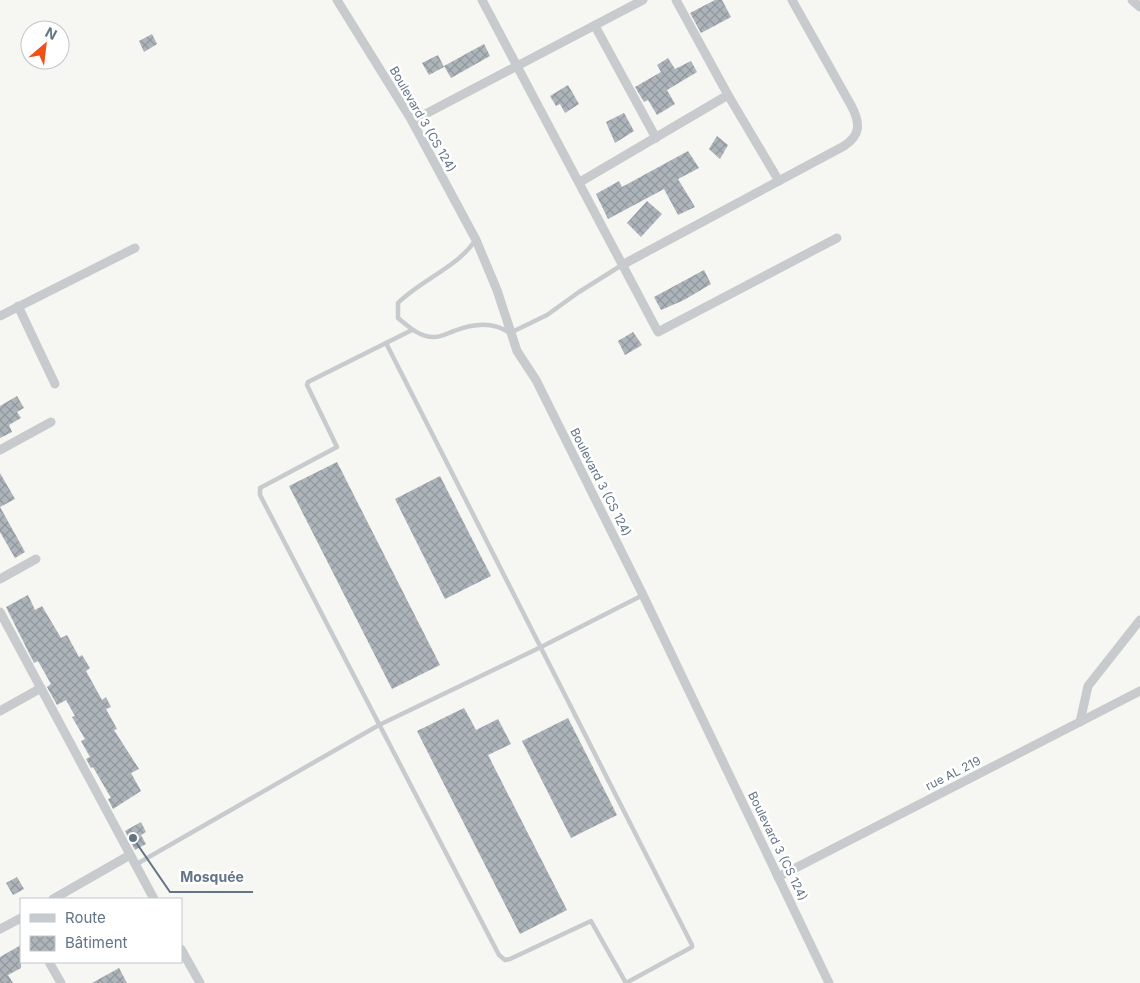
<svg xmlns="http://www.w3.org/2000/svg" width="1140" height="983" viewBox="0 0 1140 983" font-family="Inter,sans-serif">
  <defs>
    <pattern id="building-cross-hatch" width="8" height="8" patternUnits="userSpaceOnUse" patternTransform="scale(1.25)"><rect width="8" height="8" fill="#adb4ba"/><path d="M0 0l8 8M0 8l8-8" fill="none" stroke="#90979d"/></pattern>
  </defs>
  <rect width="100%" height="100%" fill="#f6f6f2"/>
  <g fill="url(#building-cross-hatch)">
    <polygon points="715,0 722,0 731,17 701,33 690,13"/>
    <polygon points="152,34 157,44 144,52 139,41"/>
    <polygon points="484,44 490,56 451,78 444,66"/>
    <polygon points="438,55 444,67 429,75 422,63"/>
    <polygon points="668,58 675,69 691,61 697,72 667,90 675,104 657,115 648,100 644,102 635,87 661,72 657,65"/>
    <polygon points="568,85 579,104 565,113 560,104 556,106 550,96"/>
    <polygon points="624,113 634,131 615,143 606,122"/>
    <polygon points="717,136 728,145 720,159 709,149"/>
    <polygon points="688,151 699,168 678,179 695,207 678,215 664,189 608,219 596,194 619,181 622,187"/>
    <polygon points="647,201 662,214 641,237 627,223"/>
    <polygon points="704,270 711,284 684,300 661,310 654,297"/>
    <polygon points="633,332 642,345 625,355 618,341"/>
    <polygon points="17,396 24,408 17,412 21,418 9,425 12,432 0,438 0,406"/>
    <polygon points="337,462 440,665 392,689 289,486"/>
    <polygon points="0,473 15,499 0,507"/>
    <polygon points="440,476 491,576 445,599 395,499"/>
    <polygon points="0,507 25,552 15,558 0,532"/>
    <polygon points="28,595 35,610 42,606 61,638 67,635 79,657 82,655 90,668 86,671 102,700 106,697 111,707 106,709 117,729 114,730 139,769 131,773 141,791 113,809 108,799 111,798 93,767 91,768 86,759 90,757 81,741 85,739 72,717 75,716 66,700 57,705 47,687 51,684 38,661 34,663 6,607"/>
    <polygon points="464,708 476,730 498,719 511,744 488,755 567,910 520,934 417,731"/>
    <polygon points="568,718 617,815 571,838 522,741"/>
    <polygon points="141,822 146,832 141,835 146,844 135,850 125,831"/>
    <polygon points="17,877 24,889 13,895 6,883"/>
    <polygon points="21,945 21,968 8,975 13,983 0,983 0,957"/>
    <polygon points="119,968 127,983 92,983"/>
  </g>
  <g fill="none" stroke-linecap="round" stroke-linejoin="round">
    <g stroke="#c8cbce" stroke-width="4.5">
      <path d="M475,241C455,269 422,279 398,303V318C408,326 418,336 432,337C439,338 448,333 454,331C474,323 493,321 510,333L547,315L579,292L622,265"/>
      <polyline points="412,330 308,382 307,385 337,447 260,488 260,495 499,955 505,960 510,959 591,921 626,983"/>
      <polyline points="386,343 692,945 692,947 626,983"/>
      <polyline points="135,865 379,725 541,647 643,595"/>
    </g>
    <g stroke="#c8cbce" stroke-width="9">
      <polyline points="337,0 412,121 476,240 497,290 517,351 536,380 643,595 829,983"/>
      <polyline points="482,0 658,332 837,238"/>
      <polyline points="676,0 728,95 779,181"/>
      <polyline points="1132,0 1140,7"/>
      <polyline points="595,26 656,138"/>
      <polyline points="412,121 643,0"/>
      <polyline points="580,182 728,95"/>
      <path d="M622,265L844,146C861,135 860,123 852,107L792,0"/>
      <polyline points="18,306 55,384"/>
      <polyline points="0,316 135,248"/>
      <polyline points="0,450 51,422"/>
      <polyline points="0,579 36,559"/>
      <polyline points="0,612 154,899"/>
      <polyline points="0,711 41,688"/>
      <polyline points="1080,722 1088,686 1140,620"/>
      <polyline points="778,877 1140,691"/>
      <polyline points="53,899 130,855"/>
      <polyline points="0,929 21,918"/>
      <polyline points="181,949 200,983"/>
      <polyline points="49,962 61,983"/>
    </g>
  </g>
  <g text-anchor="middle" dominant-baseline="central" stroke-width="5" stroke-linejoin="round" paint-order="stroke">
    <g font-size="12" fill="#627485" stroke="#fff">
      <text transform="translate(423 119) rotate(60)">Boulevard 3 (CS 124)</text>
      <text transform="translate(601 482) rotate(63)">Boulevard 3 (CS 124)</text>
      <text transform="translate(953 773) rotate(-27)">rue AL 219</text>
      <text transform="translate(778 846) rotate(64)">Boulevard 3 (CS 124)</text>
    </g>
  </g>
  <path fill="none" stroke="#627485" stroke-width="2" d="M133 838L170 892H253"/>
  <circle fill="#627485" stroke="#fff" stroke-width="2" cx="133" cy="838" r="5"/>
  <g font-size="14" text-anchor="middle" font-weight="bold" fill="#627485" stroke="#fff" stroke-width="5" stroke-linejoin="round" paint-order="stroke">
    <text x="212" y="882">Mosquée</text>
  </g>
  <rect x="20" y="898" width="162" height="65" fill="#ffffff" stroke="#c0c7ce"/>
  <rect x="30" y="914" width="25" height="8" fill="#c8cbce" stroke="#c0c7ce"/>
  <text x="65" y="923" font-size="15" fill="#627485">Route</text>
  <rect x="30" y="936" width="25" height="15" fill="url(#building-cross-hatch)" stroke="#c0c7ce"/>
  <text x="65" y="948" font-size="15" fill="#627485">Bâtiment</text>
  <g transform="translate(45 45) rotate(28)"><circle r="24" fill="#ffffff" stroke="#c0c7ce"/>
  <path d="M0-4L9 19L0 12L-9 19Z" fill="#f25116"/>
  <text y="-8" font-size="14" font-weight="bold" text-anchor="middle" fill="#627485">N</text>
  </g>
</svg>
